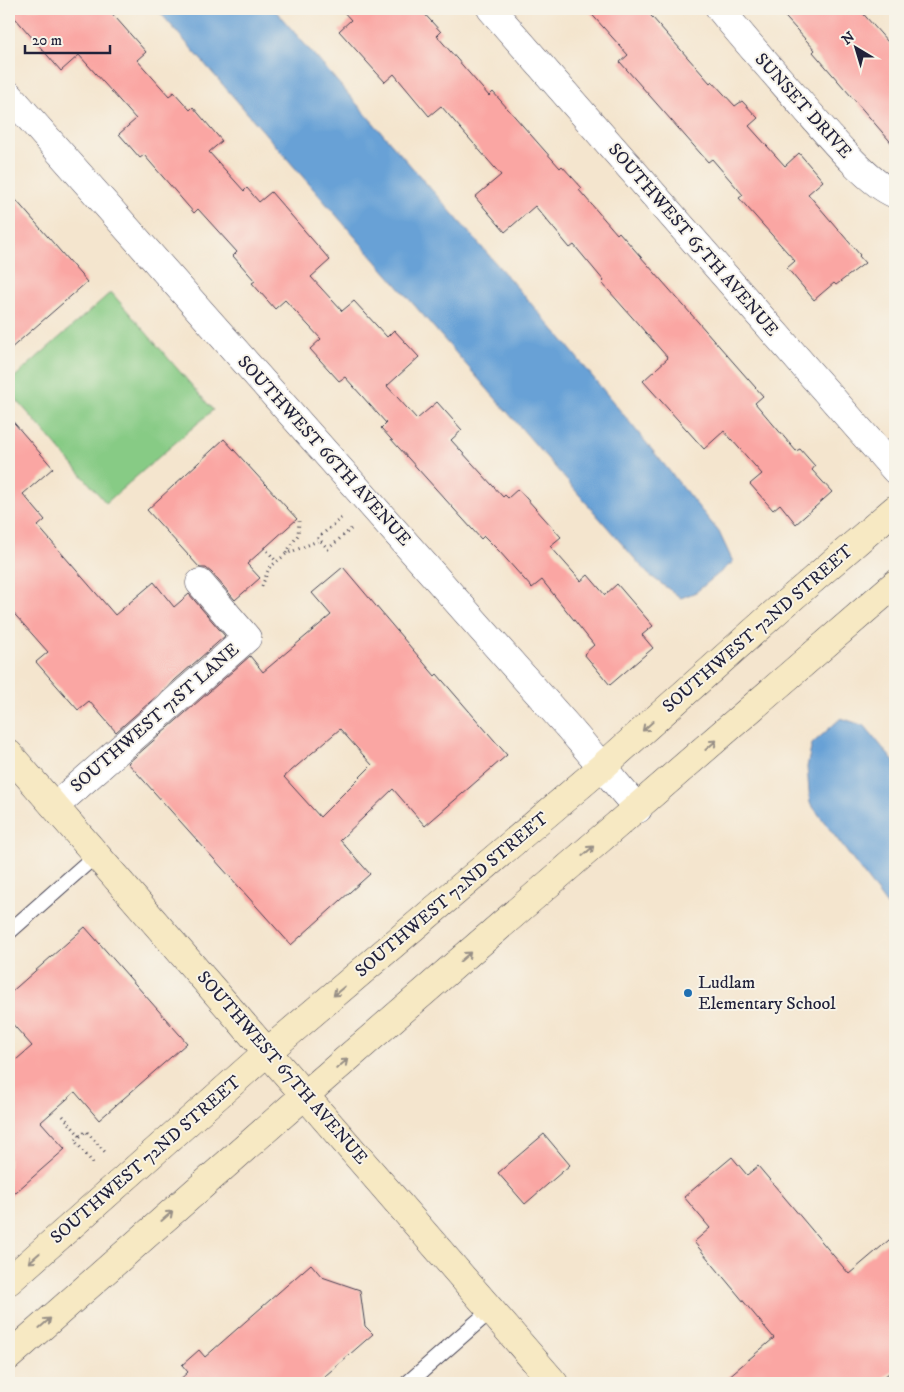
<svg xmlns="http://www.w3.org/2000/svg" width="904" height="1392" viewBox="0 0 904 1392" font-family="'IM FELL DW Pica',serif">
  <rect width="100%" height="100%" fill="#f7f3e8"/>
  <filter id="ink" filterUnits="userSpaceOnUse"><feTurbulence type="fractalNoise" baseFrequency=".02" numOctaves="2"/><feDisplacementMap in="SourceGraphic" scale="10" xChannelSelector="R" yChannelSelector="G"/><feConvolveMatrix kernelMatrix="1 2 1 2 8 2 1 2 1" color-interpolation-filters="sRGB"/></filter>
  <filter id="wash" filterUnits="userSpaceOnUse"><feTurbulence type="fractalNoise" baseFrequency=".0096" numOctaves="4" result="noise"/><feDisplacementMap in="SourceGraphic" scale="20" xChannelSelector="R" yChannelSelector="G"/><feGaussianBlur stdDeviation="1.12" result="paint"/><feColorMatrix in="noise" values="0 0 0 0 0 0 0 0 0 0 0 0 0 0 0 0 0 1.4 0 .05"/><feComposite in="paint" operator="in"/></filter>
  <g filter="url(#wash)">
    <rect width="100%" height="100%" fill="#f4e5ce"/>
    <polygon fill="#87cb85" stroke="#547660" points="111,292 213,410 106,503 9,391 9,382"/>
    <g fill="#67a1d6" stroke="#446288">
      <polygon points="157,9 274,9 561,338 719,532 733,562 696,592 681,598 648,574"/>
      <polygon points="841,718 865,726 895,763 895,916 810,803 807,767 812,744"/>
    </g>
    <g id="blocks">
      <g fill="#faa6a3" fill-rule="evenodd">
        <polygon points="9,9 108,9 146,52 137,60 169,96 174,92 190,110 193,107 222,141 209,152 244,191 247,188 259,202 271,192 330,260 311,277 342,311 354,301 387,337 394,330 419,357 387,386 417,419 437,402 462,430 451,440 503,497 505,495 508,498 518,489 561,537 550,546 581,581 588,575 605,595 617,584 653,626 642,635 653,648 610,685 584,654 594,645 542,580 532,588 499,551 484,536 481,539 381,428 386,423 345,377 339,381 310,349 321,339 285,300 275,309 252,283 255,281 233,256 237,252 198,209 194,213 144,155 140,158 119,134 136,119 79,55 61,71 9,11"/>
        <polygon points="341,9 420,9 441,32 437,36 489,96 493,92 560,168 562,166 582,188 579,190 617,234 619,232 763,396 755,403 796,451 800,449 815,466 812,470 832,492 796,524 780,504 773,510 750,484 762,474 724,431 704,449 643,381 668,358 602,283 604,281 574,245 570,248 535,206 505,232 475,197 501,175 441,106 429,116 394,74 385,82 339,31 351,20"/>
        <polygon points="587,9 645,9 710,83 712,81 735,106 742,101 758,118 749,126 785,166 799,153 823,181 808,194 860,255 859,256 865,263 836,285 834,283 814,300 787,268 795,261 739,198 743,195 712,159 708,162 620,62 628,55"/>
        <polygon points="778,9 859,9 895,50 895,147 813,52 815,50"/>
        <polygon points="9,192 87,282 9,350"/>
        <polygon points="9,417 53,468 23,494 45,520 38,526 115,615 154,582 174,607 189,594 225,636 116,732 89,701 78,710 36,662 48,652 9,608"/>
        <polygon points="224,439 297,519 247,564 260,578 235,600 212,573 206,568 200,568 147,510"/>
        <path d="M343,567L435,676L437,674L507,755L425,826L393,789L340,840L370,874L291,945L128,763L250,656L263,672L331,615L312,593ZM340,729L372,765L320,817L284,777Z"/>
        <polygon points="85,927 187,1043 99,1120 75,1092 41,1122 65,1149 9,1198 9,1066 32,1046 9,1020 9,994"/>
        <polygon points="544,1134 570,1165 525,1204 498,1173"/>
        <polygon points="732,1157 747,1175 758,1166 849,1274 895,1235 895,1368 877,1383 721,1383 774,1338 694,1242 710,1228 684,1197"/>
        <polygon points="311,1264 322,1277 360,1290 365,1326 373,1334 317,1383 176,1383 188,1372 182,1365 199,1350 205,1357"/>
      </g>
    </g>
  </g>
  <g filter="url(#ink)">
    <use href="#blocks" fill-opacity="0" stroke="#423f51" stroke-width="1"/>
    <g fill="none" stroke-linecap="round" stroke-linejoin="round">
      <defs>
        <g id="lane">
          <polyline points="9,932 96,855"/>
          <polyline points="408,1383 491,1310"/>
        </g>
        <g id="street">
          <polyline points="491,9 895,470"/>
          <path d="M720,9C747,43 776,75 804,107C825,131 867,183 895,194"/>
          <polyline points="9,95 569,728 638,809"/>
          <polyline points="55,806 247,638 200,583"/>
        </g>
        <g id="secondary">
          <polyline points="9,754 554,1383"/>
          <polyline points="9,1281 267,1052 602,767 779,609 895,509"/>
          <polyline points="9,1356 305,1095 895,584"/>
        </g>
      </defs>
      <use href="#lane" stroke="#423f51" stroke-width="17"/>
      <use href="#street" stroke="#423f51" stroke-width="29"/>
      <use href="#secondary" stroke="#423f51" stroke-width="29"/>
      <g stroke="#423f51" stroke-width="3" stroke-dasharray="1 4" stroke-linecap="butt">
        <polyline points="9,153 13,150"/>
        <polyline points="341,518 318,538 320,540 328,549 351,529"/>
        <polyline points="264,547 276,561"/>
        <polyline points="286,553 298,535 299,521"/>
        <polyline points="262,586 269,568 286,554 320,540"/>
        <polyline points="63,1116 80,1136"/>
        <polyline points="93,1163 75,1141 86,1131 105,1152"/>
      </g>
      <use href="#lane" stroke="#fff" stroke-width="15"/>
      <use href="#street" stroke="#fff" stroke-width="28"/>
      <use href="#secondary" stroke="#f7e9c3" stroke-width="28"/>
    </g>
    <defs><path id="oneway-shaft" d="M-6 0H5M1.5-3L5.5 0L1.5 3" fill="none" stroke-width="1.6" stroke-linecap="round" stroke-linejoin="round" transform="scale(1.25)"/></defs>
    <g stroke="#978f86">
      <use href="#oneway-shaft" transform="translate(648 726) rotate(138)"/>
      <use href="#oneway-shaft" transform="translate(711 745) rotate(-41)"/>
      <use href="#oneway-shaft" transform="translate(588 851) rotate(-41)"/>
      <use href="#oneway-shaft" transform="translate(465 957) rotate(-41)"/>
      <use href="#oneway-shaft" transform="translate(339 991) rotate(140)"/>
      <use href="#oneway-shaft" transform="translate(342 1064) rotate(-40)"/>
      <use href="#oneway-shaft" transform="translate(167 1216) rotate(-41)"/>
      <use href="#oneway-shaft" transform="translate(34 1258) rotate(139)"/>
      <use href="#oneway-shaft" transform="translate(45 1323) rotate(-41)"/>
    </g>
  </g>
  <circle fill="#1f6fb2" stroke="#f7f3e8" stroke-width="2" cx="688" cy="993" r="5"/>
  <g text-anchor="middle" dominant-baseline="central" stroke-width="4" stroke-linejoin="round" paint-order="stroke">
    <g font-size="18" fill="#22223b" stroke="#f7f3e8">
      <text transform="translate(803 106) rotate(48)">SUNSET DRIVE</text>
      <text transform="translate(693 240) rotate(49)">SOUTHWEST 65TH AVENUE</text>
      <text transform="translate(324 451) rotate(48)">SOUTHWEST 66TH AVENUE</text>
      <text transform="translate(758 629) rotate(-41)">SOUTHWEST 72ND STREET</text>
      <text transform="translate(155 718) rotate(-41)">SOUTHWEST 71ST LANE</text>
      <text transform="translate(452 895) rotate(-40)">SOUTHWEST 72ND STREET</text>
      <text transform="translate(282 1068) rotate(49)">SOUTHWEST 67TH AVENUE</text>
      <text transform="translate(146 1160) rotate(-41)">SOUTHWEST 72ND STREET</text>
    </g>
    <g font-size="18" fill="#22223b" stroke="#f7f3e8" text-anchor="start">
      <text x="698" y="983">Ludlam<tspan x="698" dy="21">Elementary School</tspan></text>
    </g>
  </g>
  <rect width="904" height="1392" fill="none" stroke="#f7f3e8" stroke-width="30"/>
  <g transform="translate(856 48) rotate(322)" stroke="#f7f3e8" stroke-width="4" paint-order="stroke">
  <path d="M0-4L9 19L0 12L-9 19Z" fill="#22223b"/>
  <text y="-8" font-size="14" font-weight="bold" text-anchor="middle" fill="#22223b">N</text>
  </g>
  <path d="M25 45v8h85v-8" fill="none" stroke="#22223b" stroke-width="2.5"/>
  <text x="32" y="45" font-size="15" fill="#22223b" stroke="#f7f3e8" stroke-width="4" paint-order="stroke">20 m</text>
</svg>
